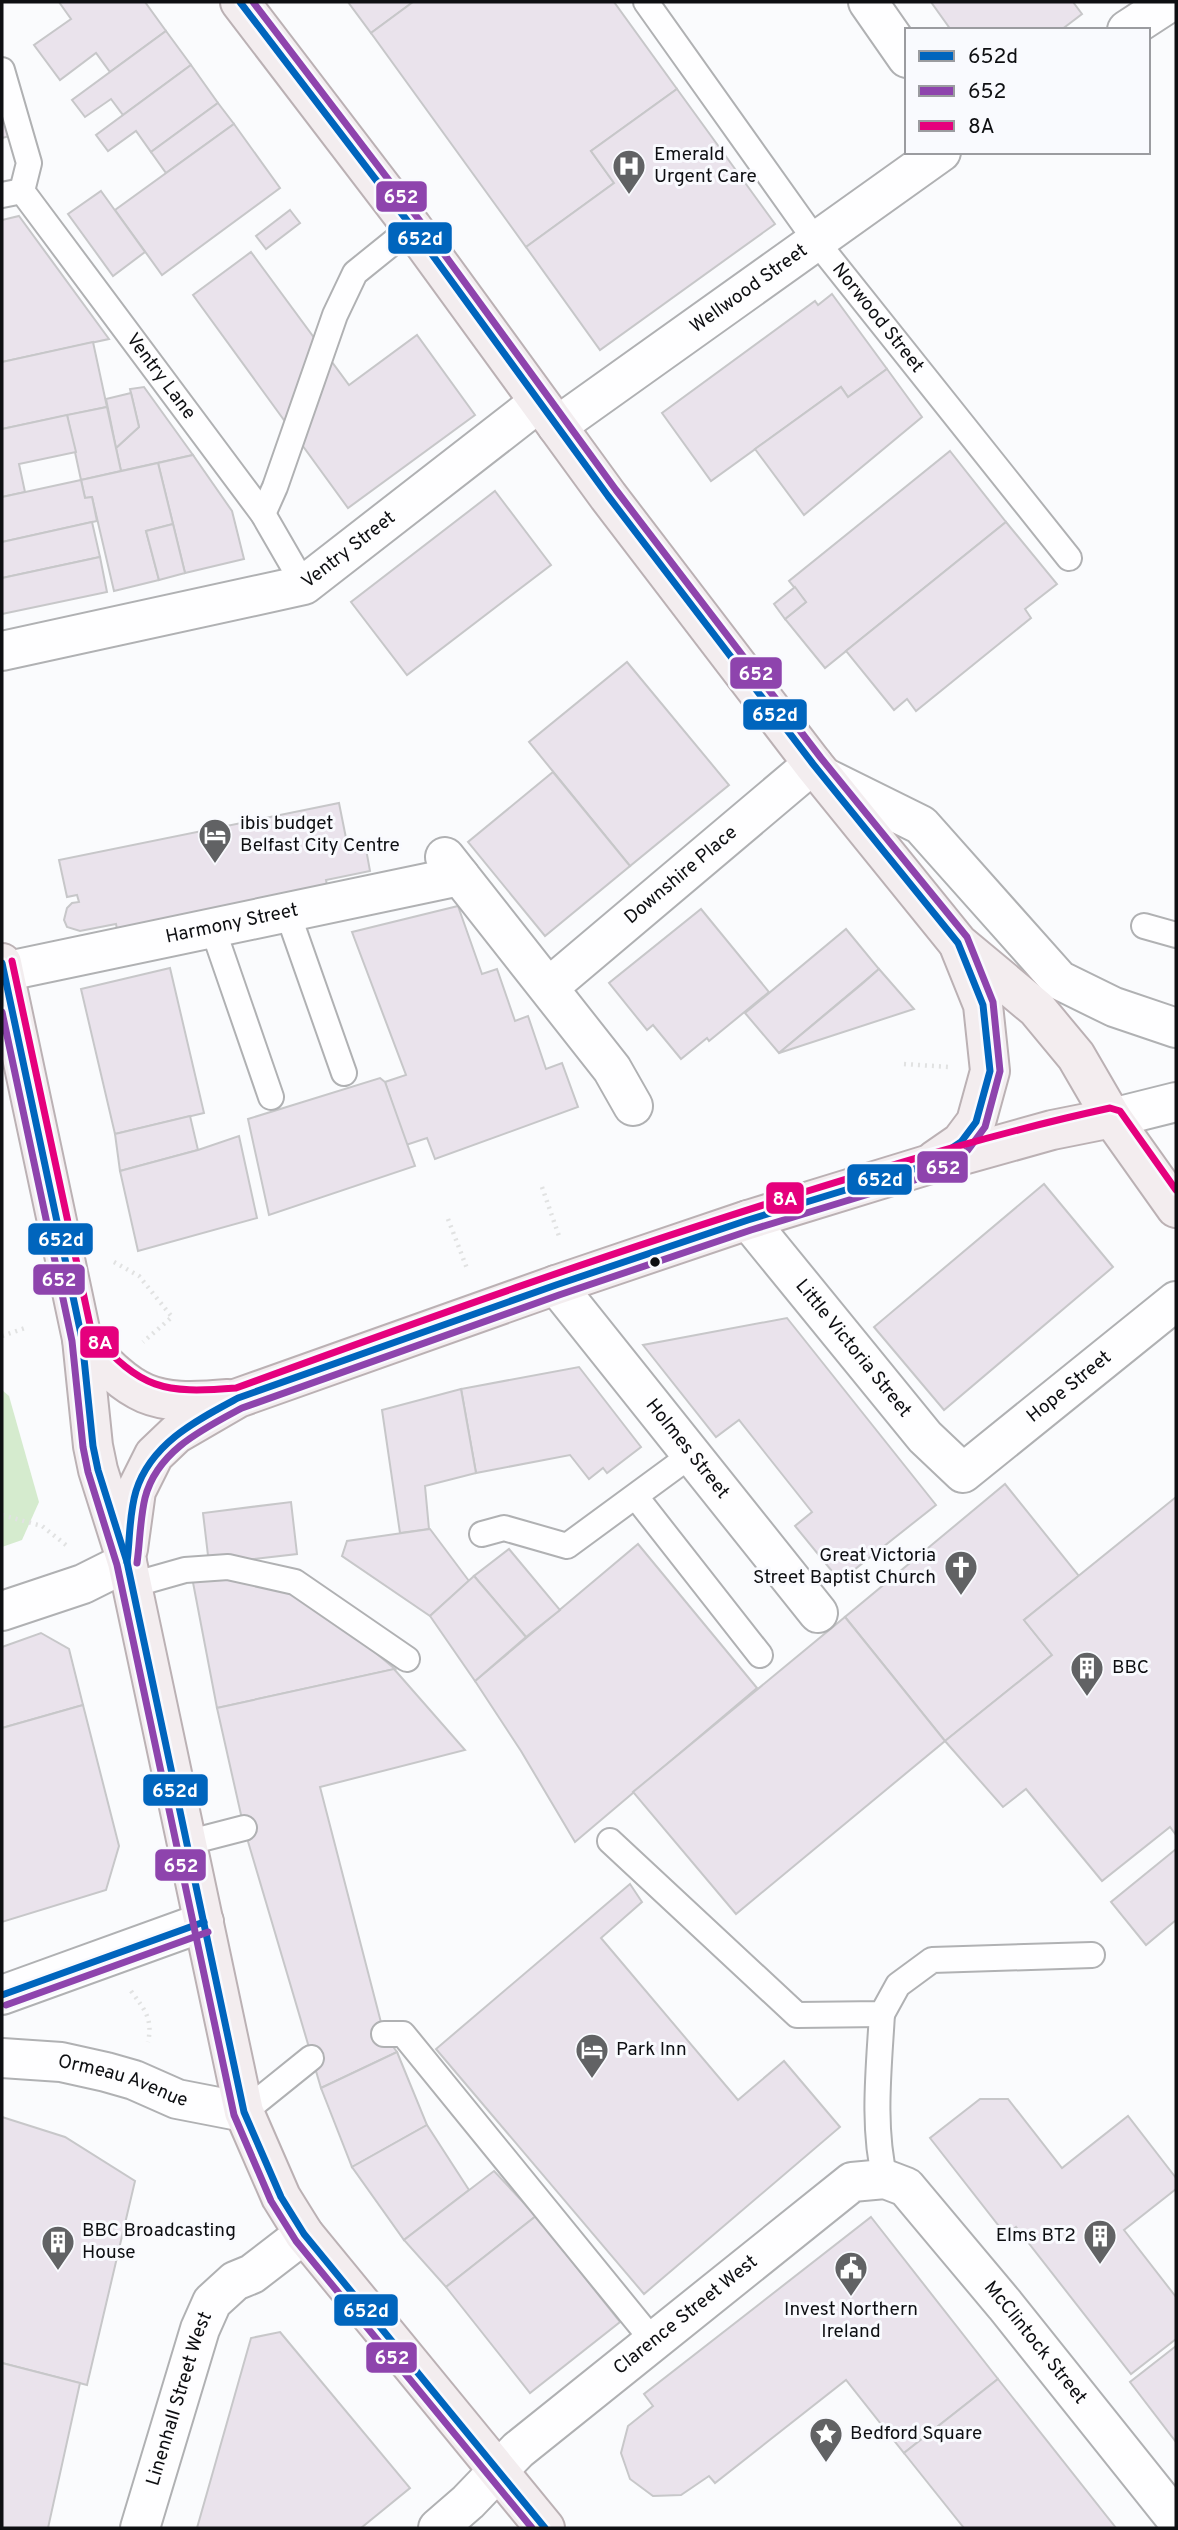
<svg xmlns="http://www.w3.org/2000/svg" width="1178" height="2530" viewBox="0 0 1178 2530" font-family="Overpass,sans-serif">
  <rect width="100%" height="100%" fill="#fafbfd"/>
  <polygon fill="#d5ebce" points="2,1390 9,1396 39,1502 22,1540 2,1547"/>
  <g fill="#eae3ec" stroke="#c7c7c9" stroke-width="2">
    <polygon points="59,2 145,2 166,31 110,72 96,53 60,80 34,45 71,19"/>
    <polygon points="348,2 413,2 371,33"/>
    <polygon points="413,2 614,2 677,89 591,151 614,183 526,247 371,33"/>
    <polygon points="931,2 1073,2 1082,14 1061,30 951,30"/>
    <polygon points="166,31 191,65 123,115 111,99 85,117 72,100"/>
    <polygon points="191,65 218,103 151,152 136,131 108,151 96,135"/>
    <polygon points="677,89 775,224 600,350 526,247 614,183 591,151"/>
    <polygon points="218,103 234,124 166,173 151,152"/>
    <polygon points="2,116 5,116 10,136 2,138"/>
    <polygon points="234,124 280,188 162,275 115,210"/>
    <polygon points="101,191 145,252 113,276 68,214"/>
    <polygon points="290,210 300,223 266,249 256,236"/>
    <polygon points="19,216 109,339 2,362 2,220"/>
    <polygon points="251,252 349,385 417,335 475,415 348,508 193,295"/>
    <polygon points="832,294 887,369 848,397 841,387 711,481 662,413 815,301 818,305"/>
    <polygon points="93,342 107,407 2,429 2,362"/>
    <polygon points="887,369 922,417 804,515 755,449 841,387 848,397"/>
    <polygon points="144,387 193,455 121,471 116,448 139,427 130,389"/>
    <polygon points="131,393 139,427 116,448 106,399"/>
    <polygon points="107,407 121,471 81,480 67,415"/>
    <polygon points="67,415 76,452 19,464 25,492 2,497 2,429"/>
    <polygon points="950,451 1006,522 825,668 785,619 806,602 789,581"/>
    <polygon points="193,455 232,511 244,559 185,573 158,463"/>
    <polygon points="158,463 173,524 146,531 159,580 114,591 92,497 85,498 81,480"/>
    <polygon points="81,480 85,498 92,497 97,521 2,542 2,497"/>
    <polygon points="495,491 551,565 407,675 351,602"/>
    <polygon points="92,522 100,557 2,578 2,542"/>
    <polygon points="1006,522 1057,584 1025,609 1031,618 916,711 907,699 894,710 846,651"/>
    <polygon points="173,524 185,573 159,580 146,531"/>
    <polygon points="100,557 107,592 2,614 2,578"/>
    <polygon points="795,587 806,602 785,619 774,604"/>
    <polygon points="627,662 729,785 630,866 529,742"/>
    <polygon points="553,772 630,866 545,936 468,842"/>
    <polygon points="339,803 349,853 366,849 370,871 326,880 328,891 118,934 116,924 80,931 67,927 64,920 67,908 72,903 79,902 77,895 67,897 59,860"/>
    <polygon points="458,906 482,974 497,969 515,1021 528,1016 546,1069 562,1063 578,1107 435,1159 427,1138 406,1145 385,1082 406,1075 352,932"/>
    <polygon points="701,909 769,992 709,1041 707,1038 681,1059 653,1025 647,1030 609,983"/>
    <polygon points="846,929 879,969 779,1053 745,1013"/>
    <polygon points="170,968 204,1113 115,1134 81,989"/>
    <polygon points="879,969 914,1009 779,1053 862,984"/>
    <polygon points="380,1078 385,1082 415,1166 269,1215 248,1119"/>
    <polygon points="190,1116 198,1150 120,1171 115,1134"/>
    <polygon points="239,1136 257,1218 138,1251 120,1171 198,1150"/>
    <polygon points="1044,1184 1113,1267 944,1410 874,1327"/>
    <polygon points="787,1318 936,1505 840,1581 795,1526 812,1512 739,1420 716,1437 643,1345"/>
    <polygon points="579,1367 641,1447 607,1473 603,1468 589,1479 570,1455 476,1473 461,1389"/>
    <polygon points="461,1389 476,1473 425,1486 429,1529 400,1533 382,1410"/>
    <polygon points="1005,1484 1079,1576 1024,1620 1052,1655 945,1741 845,1617"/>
    <polygon points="1176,1497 1176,1835 1170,1827 1102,1881 1026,1789 1003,1807 945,1741 1052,1655 1024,1620"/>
    <polygon points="291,1502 297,1554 209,1564 203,1513"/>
    <polygon points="430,1529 469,1581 430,1616 342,1556 347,1541"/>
    <polygon points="638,1544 757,1688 575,1842 521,1751 475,1681"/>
    <polygon points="509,1549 560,1610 526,1637 474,1576"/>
    <polygon points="191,1572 251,1576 310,1598 395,1669 217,1708"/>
    <polygon points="474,1576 526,1637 475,1681 430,1616"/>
    <polygon points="845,1617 945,1741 736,1914 633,1792"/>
    <polygon points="41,1633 69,1649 83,1705 2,1728 2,1647"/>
    <polygon points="394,1669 465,1750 320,1787 384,2034 397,2052 321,2088 244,1828 217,1708"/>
    <polygon points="83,1705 119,1846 106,1890 2,1922 2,1728"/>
    <polygon points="1176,1849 1176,1920 1146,1945 1111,1902"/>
    <polygon points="630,1884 642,1902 601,1938 738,2100 784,2061 840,2127 644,2294 436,2049"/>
    <polygon points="397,2052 427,2125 352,2167 321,2088"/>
    <polygon points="980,2099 1008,2099 1062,2168 1128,2116 1176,2178 1176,2189 1124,2230 1176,2297 1176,2339 1131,2374 1016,2227 1006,2235 930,2138"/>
    <polygon points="2,2117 65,2137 135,2181 87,2385 2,2363"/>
    <polygon points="427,2125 469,2190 404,2240 352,2167"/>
    <polygon points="494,2171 536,2216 446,2287 404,2240"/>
    <polygon points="536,2216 620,2322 530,2393 446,2287"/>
    <polygon points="871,2217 998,2379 904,2453 846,2380 715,2483 709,2476 681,2495 653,2496 630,2479 621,2453 628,2426 653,2406 644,2394"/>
    <polygon points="280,2332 410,2488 361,2528 197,2528 251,2338"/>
    <polygon points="1176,2346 1176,2442 1130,2382"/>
    <polygon points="2,2363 80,2383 48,2528 2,2528"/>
    <polygon points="998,2379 1116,2528 964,2528 904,2453"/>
  </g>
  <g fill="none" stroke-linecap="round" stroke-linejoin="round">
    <defs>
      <g id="lane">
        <path id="s1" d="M646,2L816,241L1069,558"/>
        <polyline points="2,70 29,163 22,191"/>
        <path id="s2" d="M2,195L22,191L263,514L304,585"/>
        <polyline points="263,514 275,487 335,315 355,273 412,227"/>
        <polyline points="288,914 344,1073"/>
        <polyline points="1144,926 1176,935"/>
        <polyline points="213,929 271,1097"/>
        <polyline points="636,1497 760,1655"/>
        <polyline points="482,1534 504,1528 567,1546 691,1455"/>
        <polyline points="132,1585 185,1570 228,1567 295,1582 407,1659"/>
        <polyline points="610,1841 797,2015 882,2014 898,1985 932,1960 1092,1955"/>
        <polyline points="186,1843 244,1828"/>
        <path d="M882,2014C879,2067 872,2127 885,2179"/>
        <polyline points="384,2034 403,2034 654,2342"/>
        <polyline points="244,2112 311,2058"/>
      </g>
      <g id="street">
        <polyline points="868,2 907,58"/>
        <polyline points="1127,30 1170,2"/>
        <path id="s3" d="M557,426L941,152"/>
        <path id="s4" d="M2,651L304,585L538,403"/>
        <polyline points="445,857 612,1069 633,1106"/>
        <path id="s5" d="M3,972L460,876"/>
        <path id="s6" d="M549,987L813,764"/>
        <path id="s7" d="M748,1220L925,1437L963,1473L1176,1301"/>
        <path id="s8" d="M556,1285L818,1613"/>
        <polyline points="2,1611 83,1584 127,1562"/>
        <path id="s9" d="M140,2528L200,2329L212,2302L235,2281L252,2274L304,2234"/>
        <path id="s10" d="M438,2528L468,2502L518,2450L852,2182L885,2179L906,2187L1005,2305L1176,2519"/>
      </g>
      <g id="secondary">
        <polyline points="824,777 921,825 1059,980 1114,1007 1176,1028"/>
        <polyline points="1112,1118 1176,1102"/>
        <polyline points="2,1995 204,1922"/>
        <path id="s11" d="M2,2058L61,2062L106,2072L134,2080L177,2099L244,2112"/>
      </g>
      <g id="primary">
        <polyline points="240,2 412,227 608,496 813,764 958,943 1037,1009 1076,1056 1112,1118 1176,1208"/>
        <polyline points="2,963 82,1339 93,1446 98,1470 127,1562 244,2112 281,2197 304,2234 545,2528"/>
        <polyline points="935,1160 961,1142 976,1122 990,1071 983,1005 960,948"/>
        <path d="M82,1339C133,1397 151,1406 228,1399"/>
        <polyline points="128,1549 136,1491 154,1455 176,1434 238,1398 556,1285 748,1220 927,1165 1052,1130 1112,1118"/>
      </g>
    </defs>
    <use href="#lane" stroke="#b0b1b3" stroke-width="28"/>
    <use href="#street" stroke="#b0b1b3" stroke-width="42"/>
    <use href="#secondary" stroke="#b0b1b3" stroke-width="42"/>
    <use href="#primary" stroke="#bbb1b4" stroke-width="42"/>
    <g stroke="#e1e2e2" stroke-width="4.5" stroke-dasharray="2 5" stroke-linecap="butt">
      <polyline points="904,1064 949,1067"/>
      <polyline points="542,1187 560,1239"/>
      <polyline points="448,1219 468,1271"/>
      <polyline points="114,1262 139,1276 172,1317 143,1342"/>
      <polyline points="2,1336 28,1327"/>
      <polyline points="2,1515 42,1526 66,1545"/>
      <path d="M131,1991C145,2010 153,2019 148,2042"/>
    </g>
    <use href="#lane" stroke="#fefeff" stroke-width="24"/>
    <use href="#street" stroke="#fefeff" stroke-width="38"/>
    <use href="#secondary" stroke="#fefeff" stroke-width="38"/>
    <use href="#primary" stroke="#f3edef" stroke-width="38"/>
    <defs>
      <g id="bus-1">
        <polyline points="2,963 82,1339 93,1446 98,1470 127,1562 244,2112 281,2197 304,2234 545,2528"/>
        <path d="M127,1562C130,1539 129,1514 136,1491C151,1443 197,1420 238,1398L556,1285L748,1220L927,1165L961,1142L976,1122L990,1071L983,1005L958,943L813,764L608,496L412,227L240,2"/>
        <polyline points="2,1995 204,1922"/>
      </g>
      <g id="bus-2">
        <polyline points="2,1012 72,1341 83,1447 88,1472 117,1565 234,2115 271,2201 296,2241 532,2528"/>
        <path d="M137,1563C140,1542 140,1519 145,1498C157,1451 203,1429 242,1408L559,1295L751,1230L931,1175L968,1150L985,1127L1000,1071L993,1002L967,937L821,758L616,490L420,221L253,2"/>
        <polyline points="6,2005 208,1932"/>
      </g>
      <path id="bus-3" d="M12,961L92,1334C142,1389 162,1394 236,1388C422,1320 609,1253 798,1194C901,1162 1004,1131 1110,1108L1120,1111L1176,1190"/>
    </defs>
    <use href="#bus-1" stroke="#f9fafe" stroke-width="12"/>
    <use href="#bus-2" stroke="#f9fafe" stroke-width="12"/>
    <use href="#bus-3" stroke="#f9fafe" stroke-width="12"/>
    <use href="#bus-1" stroke="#0065bd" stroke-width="7"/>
    <use href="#bus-2" stroke="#8e44ad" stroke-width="7"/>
    <use href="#bus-3" stroke="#e5007d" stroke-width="7"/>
  </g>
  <defs>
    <symbol id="hospital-pin" viewBox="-11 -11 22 30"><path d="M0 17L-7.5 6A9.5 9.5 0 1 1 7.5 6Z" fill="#616264" stroke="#f9fafe"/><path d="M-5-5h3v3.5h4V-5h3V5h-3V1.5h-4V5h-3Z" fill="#fff"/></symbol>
    <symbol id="hotel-pin" viewBox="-11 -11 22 30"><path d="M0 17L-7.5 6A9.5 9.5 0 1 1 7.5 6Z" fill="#616264" stroke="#f9fafe"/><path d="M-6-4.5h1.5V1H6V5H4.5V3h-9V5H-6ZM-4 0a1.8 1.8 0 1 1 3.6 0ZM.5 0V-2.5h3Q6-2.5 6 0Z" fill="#fff"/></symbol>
    <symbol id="church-pin" viewBox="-11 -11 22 30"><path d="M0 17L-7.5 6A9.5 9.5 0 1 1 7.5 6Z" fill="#616264" stroke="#f9fafe"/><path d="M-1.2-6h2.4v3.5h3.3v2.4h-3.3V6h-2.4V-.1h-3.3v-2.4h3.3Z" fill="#fff"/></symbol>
    <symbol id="building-pin" viewBox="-11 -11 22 30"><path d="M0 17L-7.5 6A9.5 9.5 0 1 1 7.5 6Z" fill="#616264" stroke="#f9fafe"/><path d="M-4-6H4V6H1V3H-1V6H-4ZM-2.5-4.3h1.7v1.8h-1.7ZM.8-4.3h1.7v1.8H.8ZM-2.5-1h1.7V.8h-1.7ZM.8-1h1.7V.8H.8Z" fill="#fff"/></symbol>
    <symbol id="civic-pin" viewBox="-11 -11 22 30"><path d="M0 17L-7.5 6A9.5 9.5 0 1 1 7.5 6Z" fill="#616264" stroke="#f9fafe"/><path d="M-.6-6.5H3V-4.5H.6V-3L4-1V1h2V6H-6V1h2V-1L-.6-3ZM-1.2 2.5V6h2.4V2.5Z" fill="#fff"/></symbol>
    <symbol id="sight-pin" viewBox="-11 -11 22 30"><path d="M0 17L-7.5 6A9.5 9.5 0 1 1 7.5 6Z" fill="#616264" stroke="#f9fafe"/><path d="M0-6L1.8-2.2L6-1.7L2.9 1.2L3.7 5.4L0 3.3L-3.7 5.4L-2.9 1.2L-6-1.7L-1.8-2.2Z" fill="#fff"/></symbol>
  </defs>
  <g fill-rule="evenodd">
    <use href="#hospital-pin" x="610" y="147" width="38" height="52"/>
    <use href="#hotel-pin" x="196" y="816" width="38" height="52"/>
    <use href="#church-pin" x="942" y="1548" width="38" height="52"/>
    <use href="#building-pin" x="1068" y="1649" width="38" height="52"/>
    <use href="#hotel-pin" x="573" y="2031" width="38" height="52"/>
    <use href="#building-pin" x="1081" y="2217" width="38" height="52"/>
    <use href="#building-pin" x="39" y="2223" width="38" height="52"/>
    <use href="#civic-pin" x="832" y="2249" width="38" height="52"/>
    <use href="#sight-pin" x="807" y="2415" width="38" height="52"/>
  </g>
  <circle fill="#0e0f12" stroke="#f9fafe" stroke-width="2.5" cx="655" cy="1262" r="6"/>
  <g text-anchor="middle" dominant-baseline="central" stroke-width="6" stroke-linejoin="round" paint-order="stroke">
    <g font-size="19" fill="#0e0f12" stroke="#f9fafe" text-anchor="start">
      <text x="654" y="155">Emerald<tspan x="654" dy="22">Urgent Care</tspan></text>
      <text x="240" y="824">ibis budget<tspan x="240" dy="22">Belfast City Centre</tspan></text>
      <text x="936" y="1556" text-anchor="end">Great Victoria<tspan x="936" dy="22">Street Baptist Church</tspan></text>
      <text x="1112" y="1668">BBC</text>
      <text x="616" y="2050">Park Inn</text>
      <text x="82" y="2231">BBC Broadcasting<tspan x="82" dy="22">House</tspan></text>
      <text x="1076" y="2236" text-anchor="end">Elms BT2</text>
      <text x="851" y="2310" text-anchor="middle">Invest Northern<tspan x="851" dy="22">Ireland</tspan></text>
      <text x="850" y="2434">Bedford Square</text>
    </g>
    <g font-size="19" fill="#0e0f12" stroke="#f9fafe">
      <text stroke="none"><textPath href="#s3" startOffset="236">Wellwood Street</textPath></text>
      <text stroke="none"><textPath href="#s1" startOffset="392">Norwood Street</textPath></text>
      <text stroke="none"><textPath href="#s2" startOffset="252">Ventry Lane</textPath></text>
      <text stroke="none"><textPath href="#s4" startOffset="366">Ventry Street</textPath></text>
      <text stroke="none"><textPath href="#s6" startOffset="173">Downshire Place</textPath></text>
      <text stroke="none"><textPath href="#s5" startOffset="234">Harmony Street</textPath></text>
      <text stroke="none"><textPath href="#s7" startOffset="166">Little Victoria Street</textPath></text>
      <text stroke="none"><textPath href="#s7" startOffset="469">Hope Street</textPath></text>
      <text stroke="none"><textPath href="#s8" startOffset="210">Holmes Street</textPath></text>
      <text stroke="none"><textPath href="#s11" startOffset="124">Ormeau Avenue</textPath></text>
      <text stroke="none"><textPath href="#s10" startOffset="327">Clarence Street West</textPath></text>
      <text stroke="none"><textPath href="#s10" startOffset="798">McClintock Street</textPath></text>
      <text stroke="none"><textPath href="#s9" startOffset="135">Linenhall Street West</textPath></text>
    </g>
  </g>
  <g stroke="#f9fafe" stroke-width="2.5">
    <rect x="375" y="180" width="53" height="33" rx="7" fill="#8e44ad"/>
    <rect x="387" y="221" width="66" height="34" rx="7" fill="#0065bd"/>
    <rect x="729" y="656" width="54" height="34" rx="7" fill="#8e44ad"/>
    <rect x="742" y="698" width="66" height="33" rx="7" fill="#0065bd"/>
    <rect x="916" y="1150" width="53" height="34" rx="7" fill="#8e44ad"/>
    <rect x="846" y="1163" width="67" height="33" rx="7" fill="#0065bd"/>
    <rect x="765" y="1181" width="40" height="34" rx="7" fill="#e5007d"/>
    <rect x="27" y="1222" width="67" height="34" rx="7" fill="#0065bd"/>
    <rect x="32" y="1263" width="54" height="33" rx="7" fill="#8e44ad"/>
    <rect x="79" y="1325" width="41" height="34" rx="7" fill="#e5007d"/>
    <rect x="142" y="1773" width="67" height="34" rx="7" fill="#0065bd"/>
    <rect x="154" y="1848" width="53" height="34" rx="7" fill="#8e44ad"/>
    <rect x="333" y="2293" width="66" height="34" rx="7" fill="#0065bd"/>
    <rect x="365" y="2341" width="53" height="33" rx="7" fill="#8e44ad"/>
  </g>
  <g font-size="19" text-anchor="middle" font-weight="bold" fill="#fff">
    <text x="401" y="203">652</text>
    <text x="420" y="245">652d</text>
    <text x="756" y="680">652</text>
    <text x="775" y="721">652d</text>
    <text x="943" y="1174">652</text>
    <text x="880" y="1186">652d</text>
    <text x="785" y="1205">8A</text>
    <text x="61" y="1246">652d</text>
    <text x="59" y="1286">652</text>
    <text x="100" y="1349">8A</text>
    <text x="175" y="1797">652d</text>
    <text x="181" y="1872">652</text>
    <text x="366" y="2317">652d</text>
    <text x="392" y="2364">652</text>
  </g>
  <rect width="1178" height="2530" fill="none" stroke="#0e0f12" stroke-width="7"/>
  <rect x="905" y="28" width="245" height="126" fill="#f9fafe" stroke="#9b9ca0" stroke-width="2"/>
  <rect x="919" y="51" width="35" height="10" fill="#0065bd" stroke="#9b9ca0" stroke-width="2"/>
  <text x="968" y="63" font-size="21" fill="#0e0f12">652d</text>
  <rect x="919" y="86" width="35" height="10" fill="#8e44ad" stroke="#9b9ca0" stroke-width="2"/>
  <text x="968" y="98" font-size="21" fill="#0e0f12">652</text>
  <rect x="919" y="121" width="35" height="10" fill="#e5007d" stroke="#9b9ca0" stroke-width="2"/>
  <text x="968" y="133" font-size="21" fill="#0e0f12">8A</text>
</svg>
